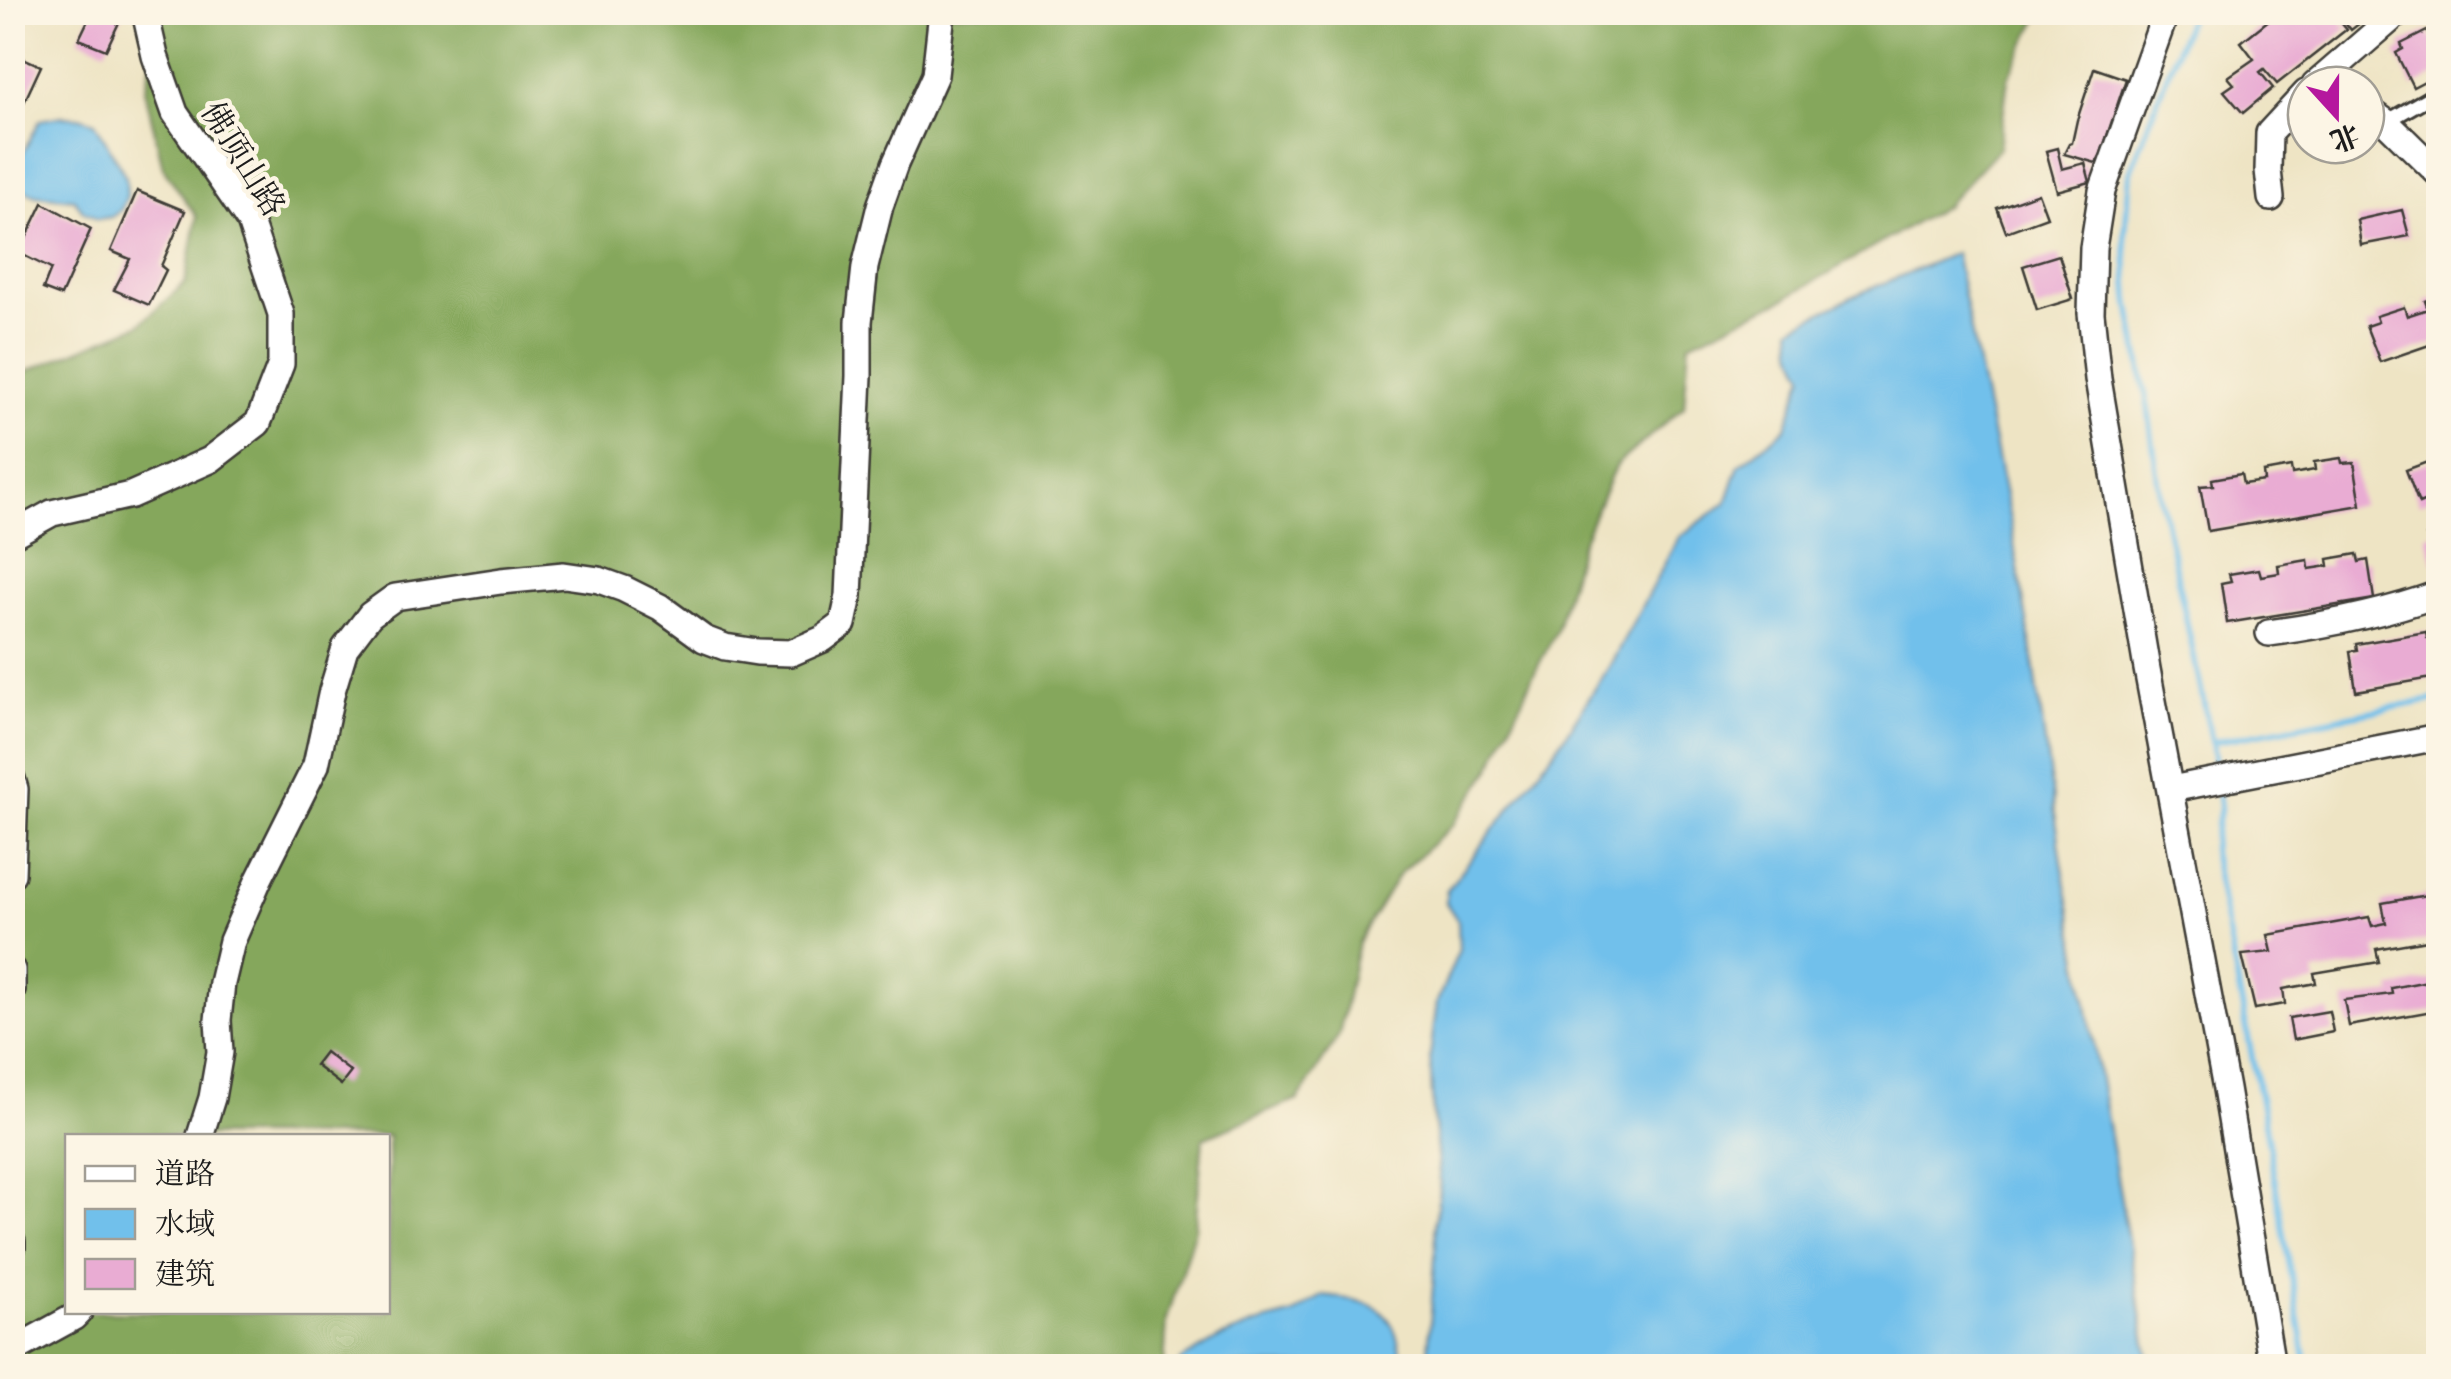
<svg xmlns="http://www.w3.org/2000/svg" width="2451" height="1379" viewBox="0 0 2451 1379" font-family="'IM FELL French Canon','Noto Serif SC',serif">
  <rect width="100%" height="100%" fill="#fcf5e5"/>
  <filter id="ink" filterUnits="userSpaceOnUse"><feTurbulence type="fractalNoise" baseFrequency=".01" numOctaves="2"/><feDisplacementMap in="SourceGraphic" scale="20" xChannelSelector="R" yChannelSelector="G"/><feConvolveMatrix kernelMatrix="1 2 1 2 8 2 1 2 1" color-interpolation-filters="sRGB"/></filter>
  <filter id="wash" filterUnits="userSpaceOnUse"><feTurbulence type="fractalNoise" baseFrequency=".0048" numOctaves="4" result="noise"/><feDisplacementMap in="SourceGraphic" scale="40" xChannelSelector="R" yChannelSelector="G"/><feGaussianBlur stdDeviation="2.25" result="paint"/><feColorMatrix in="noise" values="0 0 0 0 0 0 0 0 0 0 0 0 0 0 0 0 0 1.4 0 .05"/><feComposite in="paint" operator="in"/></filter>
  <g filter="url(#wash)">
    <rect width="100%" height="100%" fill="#eee4c4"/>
    <path fill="#85a75c" stroke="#50623c" stroke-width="2.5" fill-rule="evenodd" d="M163,13H2041L2008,78L1999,148L1945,206L1782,300L1689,343L1684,407L1616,465L1580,546L1556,631L1531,680L1491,769L1453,825L1399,874L1358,942L1339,1035L1298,1100L1203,1138L1195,1229L1167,1319L1164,1366H13V377L139,325L185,283L197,217L163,168L145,90ZM68,1136H388V1312H68Z"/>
    <g fill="#71c0eb" stroke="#466e84" stroke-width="2.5">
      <polygon points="62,116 79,117 95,122 126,177 127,196 121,210 112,217 98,219 83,211 74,199 36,195 23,190 17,164 40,120"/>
      <polygon points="1955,253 2010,520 2033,658 2062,862 2150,1366 1427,1366 1436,1246 1435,1226 1440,1182 1433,1114 1430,1056 1437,1002 1459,950 1458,921 1446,903 1447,890 1556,749 1609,667 1679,537 1726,503 1739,465 1786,428 1804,374 1793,350 1792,327 1856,295"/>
      <path d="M1322,1296C1353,1299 1384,1300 1396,1334C1400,1344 1400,1356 1403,1366H1177L1182,1360L1218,1339L1256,1324L1294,1314Z"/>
    </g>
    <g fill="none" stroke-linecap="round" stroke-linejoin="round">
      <g stroke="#71c0eb" stroke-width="6">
        <polyline points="2191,12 2130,172 2125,235 2129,299 2148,408 2160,495 2212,742 2216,772"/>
        <polyline points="2212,742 2438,699"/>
        <polyline points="2217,784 2220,806 2212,851 2263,1113 2307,1366"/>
      </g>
    </g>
    <g id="blocks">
      <g fill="#e9acd3">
        <polygon points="92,12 124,12 106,50 79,39"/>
        <polygon points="2279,12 2333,12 2347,29 2277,84 2264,69 2260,72 2273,88 2243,113 2224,91 2234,84 2228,77 2254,59 2241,42"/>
        <polygon points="2338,12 2374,12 2351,30"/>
        <polygon points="2427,31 2431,40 2438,36 2438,74 2413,87 2396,53 2403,49 2401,44"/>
        <polygon points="12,53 41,66 22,107 12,103"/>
        <polygon points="2094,68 2126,79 2101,154 2096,163 2064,154 2069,144 2072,143 2077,120"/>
        <polygon points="2057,148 2062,169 2085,163 2090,182 2057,191 2046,151"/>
        <polygon points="137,191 185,211 161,266 166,270 149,305 114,290 130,259 111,251"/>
        <polygon points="2038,193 2047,217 2006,232 1997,208"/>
        <polygon points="43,203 91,229 61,296 43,289 51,269 19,253"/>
        <polygon points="2402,210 2409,236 2361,245 2357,220"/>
        <polygon points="2059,255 2073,299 2037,310 2023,266"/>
        <polygon points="2438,297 2438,342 2380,362 2366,326 2378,322 2376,316 2404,307 2407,316 2428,309 2425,301"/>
        <polygon points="2341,458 2342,463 2354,462 2361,505 2208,531 2200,486 2213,485 2212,479 2241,474 2243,484 2264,481 2263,472 2291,467 2292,474 2315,470 2314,462"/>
        <polygon points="2438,458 2438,496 2419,504 2406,470"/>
        <polygon points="2438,531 2438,574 2426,536"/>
        <polygon points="2357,554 2359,562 2368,560 2374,599 2227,623 2221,583 2231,581 2229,574 2259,569 2261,576 2279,573 2278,565 2308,560 2309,569 2329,566 2328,559"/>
        <polygon points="2426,632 2427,638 2437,637 2438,677 2356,691 2350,651 2357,650 2356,644"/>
        <polygon points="2438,893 2438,938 2376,949 2379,962 2314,973 2316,983 2283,989 2285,1004 2255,1009 2242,955 2272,952 2268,935 2369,917 2372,926 2386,923 2382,903"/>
        <polygon points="2438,979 2438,1010 2349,1026 2344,1000 2392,994 2391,988"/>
        <polygon points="2329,1011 2333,1032 2293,1040 2289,1018"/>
        <polygon points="325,1052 351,1072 341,1085 315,1065"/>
      </g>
    </g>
  </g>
  <g filter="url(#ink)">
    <use href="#blocks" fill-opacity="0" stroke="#3c3a35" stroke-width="2.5"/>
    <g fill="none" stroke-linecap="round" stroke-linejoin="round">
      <defs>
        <polyline id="lane" points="2386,122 2438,92"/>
        <g id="street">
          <polyline points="2166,12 2102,191 2093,248 2091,313 2098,379 2147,669 2226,1089 2272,1366"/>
          <polyline points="2315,85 2399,12"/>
          <polyline points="2366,108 2386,122 2438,173"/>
          <polyline points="2271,198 2268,170 2269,133 2306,93"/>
          <polyline points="12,535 52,513 131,495 210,460 258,423 281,364 281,314 250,222 175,113 155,56 145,12"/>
          <path d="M2269,633C2327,625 2383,614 2438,594"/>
          <polyline points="12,779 15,789 12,874"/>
          <polyline points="2171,789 2438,737"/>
          <polyline points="12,970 12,990"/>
          <polyline points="200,1136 212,1098 220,1052 218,1020 222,983 232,941 259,879 316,765 332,691 345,648 370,615 395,597 501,581 564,575 599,580 624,589 660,607 704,639 725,647 757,652 791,653 823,639 843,624 849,596 859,376 859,322 865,267 880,206 895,164 935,75 942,12"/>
          <polyline points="12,1242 12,1248"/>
          <polyline points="12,1351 74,1317 79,1312"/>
        </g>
      </defs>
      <use href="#lane" stroke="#3c3a35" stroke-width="18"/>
      <use href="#street" stroke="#3c3a35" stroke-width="30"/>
      <use href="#lane" stroke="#fff" stroke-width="12"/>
      <use href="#street" stroke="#fff" stroke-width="25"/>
    </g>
  </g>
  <g text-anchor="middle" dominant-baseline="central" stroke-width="9" stroke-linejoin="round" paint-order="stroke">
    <g font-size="32" fill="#1c1c1c" stroke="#fcf5e5">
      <text transform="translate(243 159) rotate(58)">佛顶山路</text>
    </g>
  </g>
  <rect width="2451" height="1379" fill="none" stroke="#fcf5e5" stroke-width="50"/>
  <rect x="65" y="1134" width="325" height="180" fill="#fcf5e5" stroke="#a29e95" stroke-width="2.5"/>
  <rect x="85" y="1166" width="50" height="15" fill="#ffffff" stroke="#a29e95" stroke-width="2.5"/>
  <text x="155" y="1184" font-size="30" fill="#1c1c1c">道路</text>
  <rect x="85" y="1209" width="50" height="30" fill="#71c0eb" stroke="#a29e95" stroke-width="2.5"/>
  <text x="155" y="1234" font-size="30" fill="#1c1c1c">水域</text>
  <rect x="85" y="1259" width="50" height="30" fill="#e9acd3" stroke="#a29e95" stroke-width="2.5"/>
  <text x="155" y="1284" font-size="30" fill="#1c1c1c">建筑</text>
  <g transform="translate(2336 115) rotate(159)"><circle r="48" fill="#fcf5e5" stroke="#a29e95" stroke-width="2.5"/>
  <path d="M0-8L18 38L0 25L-18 38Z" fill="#b5179e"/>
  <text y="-15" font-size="28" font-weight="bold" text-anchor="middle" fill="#1c1c1c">北</text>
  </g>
</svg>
